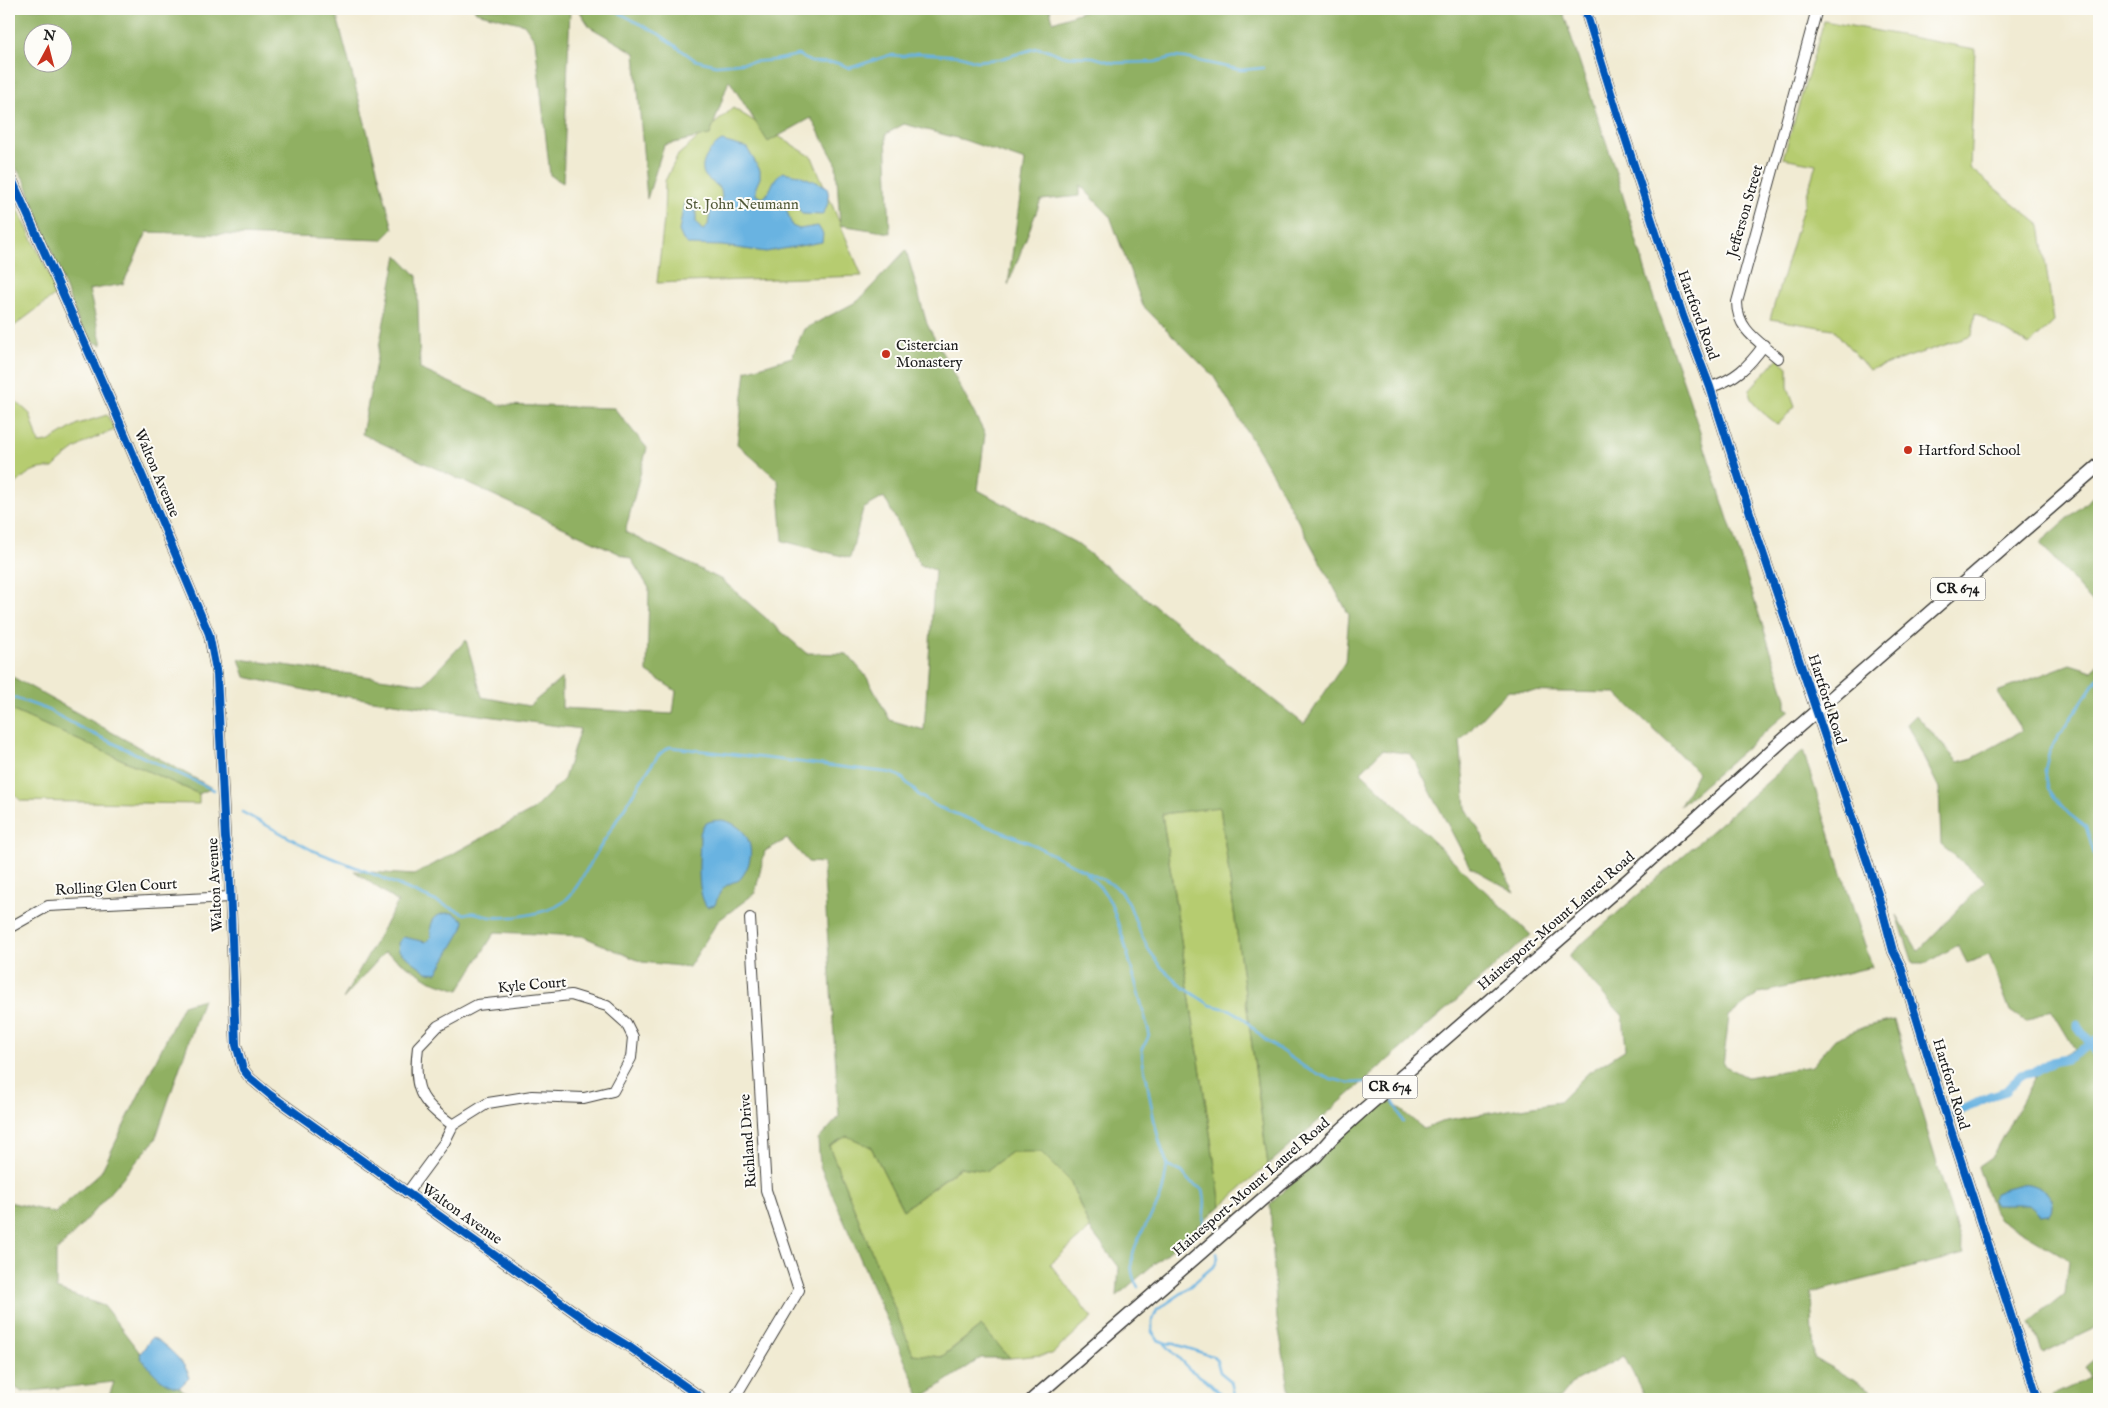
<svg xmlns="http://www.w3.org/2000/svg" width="2108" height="1408" viewBox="0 0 2108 1408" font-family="'IM FELL English',serif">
  <rect width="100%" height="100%" fill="#fdfcf7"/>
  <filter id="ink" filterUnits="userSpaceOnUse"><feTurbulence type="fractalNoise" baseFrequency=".02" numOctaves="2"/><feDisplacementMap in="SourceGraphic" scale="10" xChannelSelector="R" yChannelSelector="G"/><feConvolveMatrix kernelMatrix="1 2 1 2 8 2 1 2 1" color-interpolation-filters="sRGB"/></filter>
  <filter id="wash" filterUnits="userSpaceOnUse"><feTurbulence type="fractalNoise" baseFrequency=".0096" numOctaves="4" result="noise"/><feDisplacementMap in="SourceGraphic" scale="20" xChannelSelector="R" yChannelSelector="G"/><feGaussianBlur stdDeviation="1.12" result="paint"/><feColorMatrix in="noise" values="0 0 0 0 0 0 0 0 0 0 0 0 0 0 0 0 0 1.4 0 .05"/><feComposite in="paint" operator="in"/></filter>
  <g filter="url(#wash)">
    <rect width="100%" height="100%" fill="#f1ebd3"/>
    <g fill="#b6cc70" stroke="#697446">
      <polygon points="1824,21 1975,49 1970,168 2040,225 2054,322 2029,345 1975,313 1972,336 1869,370 1833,329 1770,319 1816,164 1783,158"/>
      <polygon points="733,108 812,157 862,276 657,283 664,219 665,181 678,155"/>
      <polygon points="9,190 58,293 9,330"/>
      <path d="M1778,358L1788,367V387L1795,406L1778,425C1768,416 1746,403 1750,389Z"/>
      <path d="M9,395L30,414L39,443L48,442L78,424L107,415L115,430C89,439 72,448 53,468C28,468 27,475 9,490Z"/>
      <polygon points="9,709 199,794 199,804 21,801 9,789"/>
      <polygon points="1220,806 1268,1165 1221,1206 1162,814"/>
      <polygon points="847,1135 871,1147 903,1210 961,1167 986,1171 1011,1152 1041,1151 1070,1181 1090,1229 1050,1264 1092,1318 1052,1354 1010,1358 981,1326 941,1357 913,1355 829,1146"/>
    </g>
    <g fill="#90b062" stroke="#56663f" fill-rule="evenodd">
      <path d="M9,9H335L393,229L382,240L147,232L123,284L89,290L102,345L85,339L25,181L9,158ZM32,32H62V62H32Z"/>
      <polygon points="474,9 570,9 563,183 550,175 535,40 524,24 476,12"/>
      <polygon points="578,9 1050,9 1053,22 1089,9 1562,9 1614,166 1654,299 1685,386 1786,698 1786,708 1790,710 1680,806 1698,772 1616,693 1507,691 1460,741 1466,808 1515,892 1470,867 1411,754 1382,750 1361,772 1531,935 1268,1165 1220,807 1162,814 1221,1206 1117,1296 1119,1267 1090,1229 1070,1181 1041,1152 1011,1152 986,1171 960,1167 903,1210 871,1147 847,1136 829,1146 913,1354 942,1357 981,1326 1010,1358 981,1358 921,1398 820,1166 818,1140 839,1117 823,863 808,862 787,839 765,851 755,893 718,921 689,967 642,962 582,936 495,932 459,990 431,981 385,952 343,999 398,902 354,871 414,875 533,810 564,779 580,729 315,692 245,677 239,659 424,684 466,640 482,697 529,706 562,678 562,708 673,714 676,691 647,672 649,588 631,559 362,434 397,255 417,276 420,369 500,405 614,408 647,448 625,532 722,580 806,653 847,654 866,676 890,720 924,730 935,570 920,565 884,497 863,509 850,558 783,541 778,480 737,444 746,371 792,357 804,329 858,301 906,250 927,324 985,434 978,490 1076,543 1304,724 1345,662 1349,615 1273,475 1214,377 1143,306 1110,216 1080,185 1080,196 1041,200 1008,285 1025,161 964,140 904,124 886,134 890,233 840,225 836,163 811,118 768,142 729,80 710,135 664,145 647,199 635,53 590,27"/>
      <polygon points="2099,491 2099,610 2040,543"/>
      <polygon points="2099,661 2099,1326 2043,1353 2030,1322 2065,1294 2069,1260 1998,1218 1992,1209 1978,1167 1991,1158 2038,1071 2075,1049 2051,1009 2026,1022 2010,1011 1989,955 1967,963 1958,945 1927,963 1913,963 1897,915 1918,951 1985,881 1941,844 1939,788 1907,724 1916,715 1958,762 1973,758 2022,731 1997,692 2070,664 2092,671"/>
      <polygon points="9,675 212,788 199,794 9,709"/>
      <polygon points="1803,751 1872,967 1760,993 1729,1016 1723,1065 1747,1077 1812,1066 1835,1039 1864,1027 1894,1020 1964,1254 1811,1293 1814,1358 1887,1399 1646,1399 1624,1356 1571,1384 1559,1399 1291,1399 1277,1319 1270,1204 1384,1096 1424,1129 1446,1120 1559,1102 1588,1073 1626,1049 1623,1016 1568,956"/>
      <polygon points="203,999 155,1140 80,1227 56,1252 56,1289 104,1306 140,1353 169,1349 189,1375 178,1387 189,1394 183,1399 108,1399 114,1382 22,1392 9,1383 9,1202 55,1213 101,1172 183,1005"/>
      <polygon points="2099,1355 2099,1399 2053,1399 2051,1396 2090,1378 2085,1367"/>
    </g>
    <g fill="#69b3e1" stroke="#42687e">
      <path d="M722,141L747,148L760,170V178L756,187V195L763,198C773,191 771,178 783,172L799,175L826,186C831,195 828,208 822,215L802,214L793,200L787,201L786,208L792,226L799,229L818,226L823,234L822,242L766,252L722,246L689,245L683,240L679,231L684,203L690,199L696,201V222L701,229L704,230L708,225L711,207L722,198L721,190C717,184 711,182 706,177C696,165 712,146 722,141Z"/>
      <path d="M722,820C751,826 759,855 741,878C738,882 735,881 731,883C721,887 718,896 715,905L707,907C695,891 700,854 700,834C703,821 710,821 722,820Z"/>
      <path d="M453,913L464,920L463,928L437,973L427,972L399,951L398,943L403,937L426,942L431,937C429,921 435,912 453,913Z"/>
      <path d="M2021,1184C2036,1181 2062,1198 2050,1214L2040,1215L2029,1205H1993L1991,1201L1994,1194L2006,1188Z"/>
      <path d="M152,1337C164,1343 189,1365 189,1378L180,1387C165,1388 150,1369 141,1358L140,1354Z"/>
    </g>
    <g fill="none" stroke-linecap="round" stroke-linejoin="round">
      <g stroke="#69b3e1" stroke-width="2.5">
        <polyline points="612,9 659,34 695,60 716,65 775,60 798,55 811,62 838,63 850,68 890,55 903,56 917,53 961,56 976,61 1000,59 1037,48 1048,50 1062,56 1093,57 1114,63 1155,62 1174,57 1185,58 1241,70 1263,68"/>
        <polyline points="2099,676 2050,749 2045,770 2048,788 2055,798 2069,814 2086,827 2099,871"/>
        <polyline points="9,696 46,709 85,730 214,790"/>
        <path d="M242,812L312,850L373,874L465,914C474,910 482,916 491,917C510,919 546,914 562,903C575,894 584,873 593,859C610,831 627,803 645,775C652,765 658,752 670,747L893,773L901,777L920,796L938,807L1030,843L1115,886L1128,901L1138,928L1149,950L1162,968L1183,987L1210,1005L1231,1010L1242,1017L1264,1039L1309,1070L1328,1078L1349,1083L1373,1082"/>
        <path d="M1086,873L1102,889L1111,903L1124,941L1149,1032C1149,1041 1142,1045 1142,1053C1142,1062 1145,1071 1147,1080C1151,1107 1157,1143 1169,1167L1182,1172L1189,1181L1203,1190C1208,1204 1201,1216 1204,1229"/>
        <polyline points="2095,943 2099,929"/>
        <polyline points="1390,1094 1403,1122"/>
        <polyline points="1217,1253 1218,1259 1215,1265 1182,1293 1157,1310 1152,1322 1152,1332 1158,1340 1166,1343 1175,1344 1212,1356 1217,1361 1220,1372 1231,1381 1235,1399"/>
        <path d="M1138,1287C1119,1258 1146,1228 1158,1203C1164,1192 1165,1177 1167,1165"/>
        <polyline points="1165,1344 1189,1369 1210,1383 1226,1399"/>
      </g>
      <g stroke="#69b3e1" stroke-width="9">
        <polyline points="2077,1025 2099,1056"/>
        <polyline points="1952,1115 1990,1096 2006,1091 2021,1075 2035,1072 2052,1062 2067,1059 2099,1039"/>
      </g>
    </g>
  </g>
  <g filter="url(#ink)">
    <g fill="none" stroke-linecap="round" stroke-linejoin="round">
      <defs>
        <g id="minor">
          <polyline points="1585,9 1621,125 1683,316 1710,387 1757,535 1878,894 1893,951 1901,967 1940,1096 2038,1399"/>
          <polyline points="9,173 115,411 209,634 217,675 225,838 229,859 236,1045 243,1069 250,1078 269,1094 587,1321 631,1348 703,1399"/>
          <path d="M1778,358C1759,341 1737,330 1737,302L1817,9"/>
          <path d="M1710,387C1735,380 1749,366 1764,345"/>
          <polyline points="9,928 48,906 230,897"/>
          <path d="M407,1193L444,1143L453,1125L488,1103L532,1096L584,1098L613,1091L631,1058L633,1037L626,1023L607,1006L571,995L477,1005L438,1026L418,1047C413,1088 419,1102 453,1125"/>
          <polyline points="734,1399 799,1290 766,1190 750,918"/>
        </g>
        <polyline id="major" points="1033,1399 1281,1183 1316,1156 1331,1139 1362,1111 1629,879 1782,741 2099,465"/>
      </defs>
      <use href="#minor" stroke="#3c3b37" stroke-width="12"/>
      <use href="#major" stroke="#3c3b37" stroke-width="15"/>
      <use href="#minor" stroke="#fff" stroke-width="10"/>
      <use href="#major" stroke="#fff" stroke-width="12"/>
      <defs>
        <g id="cycleway">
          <polyline points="1585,9 1621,125 1683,316 1710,387 1757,535 1878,894 1893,951 1901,967 1940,1096 2038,1399"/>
          <polyline points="9,173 115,411 209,634 217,675 225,838 229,859 236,1045 243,1069 250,1078 269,1094 587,1321 631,1348 703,1399"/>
        </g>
      </defs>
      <use href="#cycleway" stroke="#fdfcf7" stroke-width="11"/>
      <use href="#cycleway" stroke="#0057b8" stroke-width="8"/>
    </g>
  </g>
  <g fill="#c8321e" stroke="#fdfcf7" stroke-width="2">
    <circle cx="886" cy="354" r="5"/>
    <circle cx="1908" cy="450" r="5"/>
  </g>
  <g text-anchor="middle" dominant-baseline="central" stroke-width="4" stroke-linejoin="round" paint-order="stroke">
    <g fill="#fdfcf7" stroke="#605f5e" stroke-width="1">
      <rect x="1930.5" y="577.5" width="55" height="23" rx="4"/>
      <rect x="1362.5" y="1075.5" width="55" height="23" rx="4"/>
    </g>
    <g font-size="14" font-weight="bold" fill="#1c1c1c">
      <text x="1958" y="589">CR 674</text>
      <text x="1390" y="1087">CR 674</text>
    </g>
    <g font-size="15" fill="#525a39" stroke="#fdfcf7">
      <text x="742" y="204">St. John Neumann</text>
    </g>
    <g font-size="15" fill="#1c1c1c" stroke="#fdfcf7">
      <text transform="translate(1745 211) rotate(-74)">Jefferson Street</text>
      <text transform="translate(1698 315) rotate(70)">Hartford Road</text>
      <text transform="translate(157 473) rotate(67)">Walton Avenue</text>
      <text transform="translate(1827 699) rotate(72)">Hartford Road</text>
      <text transform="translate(215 885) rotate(-93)">Walton Avenue</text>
      <text transform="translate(116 887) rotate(-3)">Rolling Glen Court</text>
      <text transform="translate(1556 921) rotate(-41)">Hainesport-Mount Laurel Road</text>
      <text transform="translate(532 985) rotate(-5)">Kyle Court</text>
      <text transform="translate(1951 1084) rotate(73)">Hartford Road</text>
      <text transform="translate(748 1141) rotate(-94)">Richland Drive</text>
      <text transform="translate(1251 1187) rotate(-41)">Hainesport-Mount Laurel Road</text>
      <text transform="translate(462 1214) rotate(35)">Walton Avenue</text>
    </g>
    <g font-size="15" fill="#1c1c1c" stroke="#fdfcf7" text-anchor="start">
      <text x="896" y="345">Cistercian<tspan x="896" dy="17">Monastery</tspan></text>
      <text x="1918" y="450">Hartford School</text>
    </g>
  </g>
  <rect width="2108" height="1408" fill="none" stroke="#fdfcf7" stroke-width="30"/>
  <g transform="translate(48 48) rotate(7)"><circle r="24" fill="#fdfcf7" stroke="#a3a29f"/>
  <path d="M0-4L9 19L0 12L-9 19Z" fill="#c8321e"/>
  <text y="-8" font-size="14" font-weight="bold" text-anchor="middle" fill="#1c1c1c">N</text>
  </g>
</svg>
